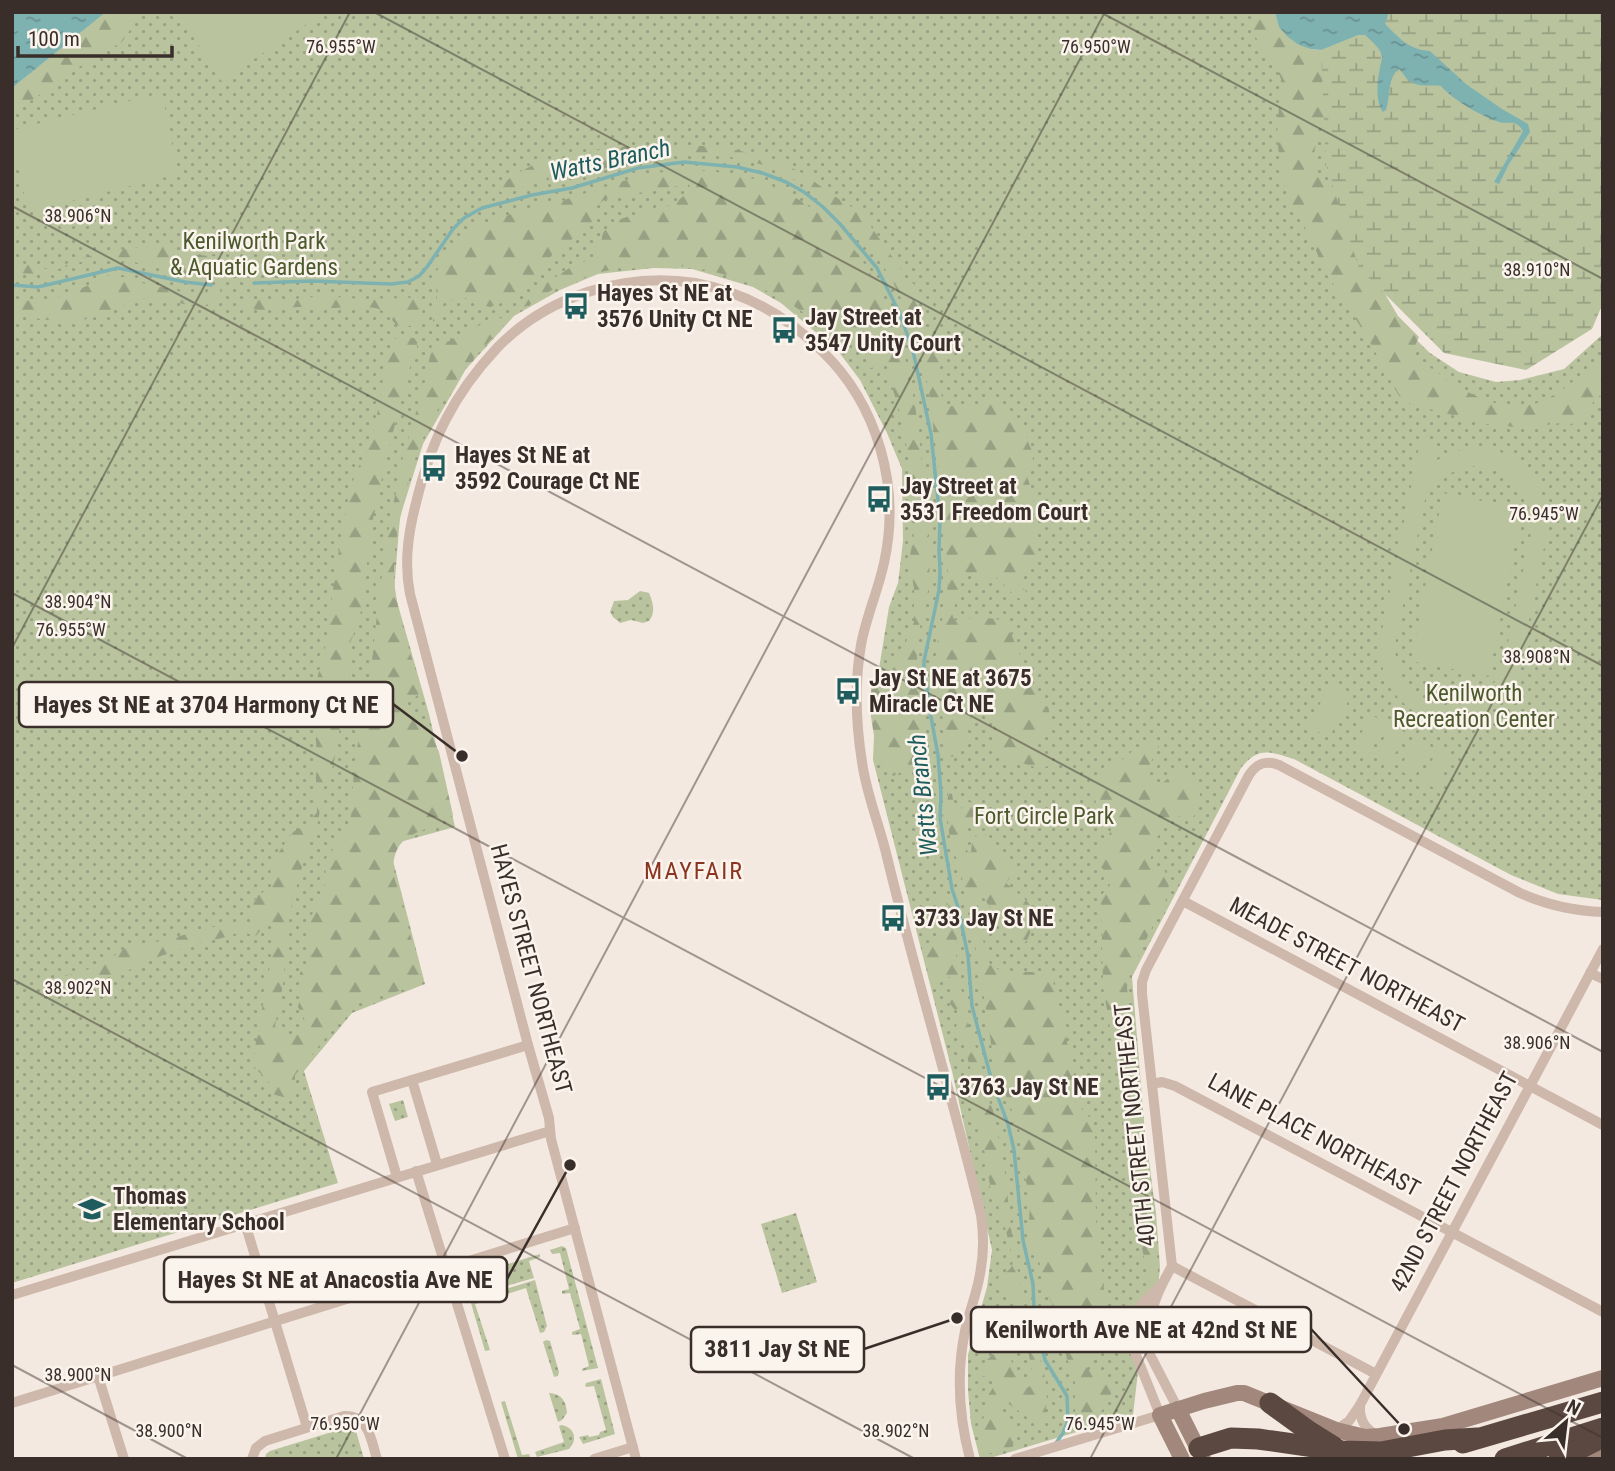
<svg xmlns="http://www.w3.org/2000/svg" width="1615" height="1471" viewBox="0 0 1615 1471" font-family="'Roboto Condensed',sans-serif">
  <defs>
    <pattern id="grass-dots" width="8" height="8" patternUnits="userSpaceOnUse" patternTransform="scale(1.75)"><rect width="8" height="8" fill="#b9c49f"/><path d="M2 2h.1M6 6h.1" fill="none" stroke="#97a082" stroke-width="1.8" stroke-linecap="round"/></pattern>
    <pattern id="forest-firs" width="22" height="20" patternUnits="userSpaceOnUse" patternTransform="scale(1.75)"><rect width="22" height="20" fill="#b9c49f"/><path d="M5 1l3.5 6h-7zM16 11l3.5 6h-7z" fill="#97a082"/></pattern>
    <pattern id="wetland-marsh" width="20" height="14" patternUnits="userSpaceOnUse" patternTransform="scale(1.75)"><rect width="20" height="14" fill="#b9c49f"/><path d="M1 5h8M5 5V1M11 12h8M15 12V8" fill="none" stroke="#97a082"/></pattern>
    <pattern id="water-ripples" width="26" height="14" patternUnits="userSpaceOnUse" patternTransform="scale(1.75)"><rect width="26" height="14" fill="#7eb2b1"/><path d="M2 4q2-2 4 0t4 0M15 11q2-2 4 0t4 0" fill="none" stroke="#689190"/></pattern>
  </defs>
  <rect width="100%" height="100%" fill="#f4e9e0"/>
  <g fill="url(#grass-dots)">
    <path d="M106,12H1275L1279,27L1311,49L1378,276L1392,310L1401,325L1430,353L1459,372L1496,382L1520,380L1564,369L1603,334V900L1558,894L1511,875L1294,759C1270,752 1259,746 1241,768L1132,977L1145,1133L1156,1213L1160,1267L1157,1300L1141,1346L1133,1415L987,1459H980L971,1424L968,1391V1355L987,1287L992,1250L952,1071L873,760L876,687L889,607L898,583L903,541L902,469L887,433L860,380L838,351L781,303L753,287L692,269L654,268L598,274L560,290L514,316L466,369L423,444L400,517L394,591L429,714L455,827L389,845L425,984L352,1013L304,1071L338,1183L12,1283V88Z"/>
    <path d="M640,591L649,593C653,602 656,613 649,621L643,623L631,620L620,623L613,617L610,612L614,601L628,600Z"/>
    <polygon points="403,1100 408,1117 395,1121 389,1104"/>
    <polygon points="796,1213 817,1282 782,1293 761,1224"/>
    <polygon points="562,1246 566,1248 598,1368 582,1371 582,1369 589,1366 581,1334 573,1335 572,1334 572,1332 580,1329 570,1293 562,1294 562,1291 569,1289 560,1253 552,1254 550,1250"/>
    <polygon points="540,1254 540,1257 529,1261 534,1278 482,1293 483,1296 478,1298 479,1303 475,1304 490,1350 485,1351 464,1279 466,1277"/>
    <polygon points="535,1280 547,1326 544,1332 540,1333 526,1288 494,1298 493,1293"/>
    <polygon points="546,1340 550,1341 559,1372 558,1376 554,1377 543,1342"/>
    <polygon points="601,1379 615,1434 583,1444 579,1437 588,1435 589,1437 599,1435 600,1432 606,1430 594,1386 587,1387 585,1386 586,1383"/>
    <path d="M549,1393C561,1394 566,1400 567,1413L562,1420L558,1422Z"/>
    <polygon points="505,1401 522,1455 529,1454 531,1459 518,1459 501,1402"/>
    <path d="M562,1425C575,1428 578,1440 569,1449L537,1457L535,1452L564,1442L559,1426Z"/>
    <polygon points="348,1427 356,1431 364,1459 265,1459 266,1454 270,1451"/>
  </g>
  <g fill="url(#forest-firs)">
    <polygon points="106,12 142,12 122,42 79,67 12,114 12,88"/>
    <path d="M1250,12H1275L1279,27L1311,49L1321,50L1328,69L1329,105L1317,134L1314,156L1315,170L1319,177L1347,202L1374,282L1388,299L1398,316L1419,337L1411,354C1446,378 1488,415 1534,404C1545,401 1554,395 1563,389C1578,378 1592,368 1603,352V396H1599L1593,402L1589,415L1577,423L1570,424L1560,423L1525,428L1486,424L1411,404L1399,396L1366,335L1326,273L1308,233L1288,196L1281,176L1277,135L1281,79L1274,62L1261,50L1254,32Z"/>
    <path d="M683,145L722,147L763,156L780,162L810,177L816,183L846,204L860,211L900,268L905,278L914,284L918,306L930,341L932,345L944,351V354L938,363V371L943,405C947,406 971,408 974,407C981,406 986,402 992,400L1000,404L1018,418L1025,431L1028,442L1032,451L1033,459L1026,473L1034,498L1033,509L1036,550L1035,558L1023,575L1020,584L1028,594L1025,599L1017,598L997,578L993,577L986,584L976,573L963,576L956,598L953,618L956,620C970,618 996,616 1007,623L1022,661L1024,675L1028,682L1032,685L1039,702L1048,707L1052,721L1050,732L1038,743V747L1050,763L1048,766C1038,770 1031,765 1021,763C1014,761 1004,761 999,756C983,741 1006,716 986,704C963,708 971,741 956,757L946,756L945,730L937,691L938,661L937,644L947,598L948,567L944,537L942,498L929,392L925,372L906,309L892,280L867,240L822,197L802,183L763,165L746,160L709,153H661L645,155L591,173L541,181L503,193L499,191L500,187L512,176L533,165L603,149L631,146Z"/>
    <path d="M674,170C704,170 735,172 763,182C886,230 915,359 923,477C926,512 931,548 929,583C928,593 925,604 922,614C920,628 918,643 917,656C917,667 919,678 920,688C922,707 924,727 926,746L924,752L928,759V761L910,766L898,774L893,776L883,769L877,754L871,717V689L874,683L887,673L902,652L914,622V588L909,561L916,522L912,479L902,419L893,390L889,367L886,364L871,368L868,367C869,352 880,342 874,324C865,326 860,335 851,336C844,338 835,328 828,324C823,322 818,321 813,318C804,313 795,307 786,301C754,283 716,269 680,266C635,261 591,271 550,291C540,296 529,307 519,309L537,286L545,284L571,267L591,259L594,256L595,249L601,243L603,232C609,227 614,222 621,219C643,210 680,211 690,186L688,184L605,199L597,206L595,215L591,224L551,256L541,267L537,278L516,295L501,303L490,307L486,306L475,298L455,299L444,303L437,319L433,322V320L437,300L435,274L454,243L469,229L528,208L564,200L636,177Z"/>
    <path d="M162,245L173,248L187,254L222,257L226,259L227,265L224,282L219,281L212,273L206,277L192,278L172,273L159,264H142L115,257L84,261L43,274L12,273V258C22,263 38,270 48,269C61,267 73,261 85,257C110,250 136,247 162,245Z"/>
    <path d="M110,275L128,278L148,285L173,289L183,293L213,292L216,289L221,290C217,297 214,303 206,305C190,309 163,296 142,299C127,302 116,310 102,315C71,326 43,321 12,312V299C41,304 63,297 89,285C96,282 102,277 110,275Z"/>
    <path d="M421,293C423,304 424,314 418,324C389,332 399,320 381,310C375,307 366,307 360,307C350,306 341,308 332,308C321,308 310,306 299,307C279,307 259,317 241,303L243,299L274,301L323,296L362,299L409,298Z"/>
    <path d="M501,318L503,319L504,326C469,361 440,398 421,443C412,464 407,487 402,510C396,536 392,563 395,589C400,623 411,655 421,688L418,695L404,705L409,713L429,723L434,741L439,752L453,815C425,836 393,827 393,873L422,977L419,984L413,987L360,1002L348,1011L295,1075V1096C285,1098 280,1097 271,1093L269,1082L255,1068L253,1064L258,1026L267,986L274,934V928L269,923L264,926L256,936L246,933H237L222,938L198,943L141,963L126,972L102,979L85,988L83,994L80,996L74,995L64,999L51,992V989L57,985L59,978L89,969L111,958L130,945L163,941L197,931L205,927H217L239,923L249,924L251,919L253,903L259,893L270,891L272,884L270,866L289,837L293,832L309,823L317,812L316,778L317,755L315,729L317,679L325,649L336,567L349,495L355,474L368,448L376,421L387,355L394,339L402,337L414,338L417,342V347L410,367L386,459L373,519L360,617L356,629L348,648L351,669L343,713L340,723L338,745L332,769L323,790L318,822L305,856L292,904L288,926L283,985L275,1026C283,1036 294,1044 302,1028C304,1024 305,1022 304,1017C303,1015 299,1009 298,1007L302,991L300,979V973L309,961L311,954L307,934V928C311,913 321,900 325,884C327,876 325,869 324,861L344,835L351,816L354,768L361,724L369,689L379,596L391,515L403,457L426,378L432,345L435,341L444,342L449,341L492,319Z"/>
    <path d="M1149,743L1158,744L1159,747C1153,759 1138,778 1155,787L1159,786C1167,780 1177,768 1188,768C1197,784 1208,801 1193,817C1186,818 1178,815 1171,817C1160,821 1151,856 1149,867L1152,870L1165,871L1169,883L1168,895L1143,946L1130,975L1127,987L1135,1070L1134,1091L1140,1113L1150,1167L1153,1228L1159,1281L1155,1285L1149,1282L1140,1238L1138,1197L1127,1155L1121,1093L1103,986L1101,907L1100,897L1110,885L1112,878C1109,872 1104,871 1100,866C1090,853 1108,844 1111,829L1098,811L1091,783L1093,780L1115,766L1137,747Z"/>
    <path d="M948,793L952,794L954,805L957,810H960L967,802H970C981,818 967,818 965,833C964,838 966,845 967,850L968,852H971C972,846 971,840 976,836C984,828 993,841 998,847C1004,853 1015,859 1015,869C1014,873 1009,879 1006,883C1022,898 1042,906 1031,931C1028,938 1028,941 1021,945L1013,942L1001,918L991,909L984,898L979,899C974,910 979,921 982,932C984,942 984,957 991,965C999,975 1035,968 1050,976C1057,988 1056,996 1060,1009C1060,1010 1064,1018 1064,1019C1067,1037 1067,1054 1075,1070L1068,1091L1072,1098L1091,1119L1095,1133L1096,1221L1106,1307L1100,1339V1350L1092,1356L1087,1369C1093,1373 1103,1373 1107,1379C1121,1398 1096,1425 1077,1416L1075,1411V1377L1067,1359L1055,1309L1046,1293L1040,1264L1031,1245L1029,1226L1030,1197L1023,1170L1021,1135L994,1063L979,964L964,885L949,833L947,807Z"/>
    <path d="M942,891L943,892L949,907L955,916L957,935L956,964L969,1027L981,1063L987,1096L993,1110L1004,1165L1012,1235L1022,1298L1044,1373L1047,1390L1045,1432H1042C1030,1418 1020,1412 1006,1402L999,1404V1413L1017,1432L1018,1436L1012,1446L1007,1450L996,1453H986L983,1451L979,1444L987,1397L996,1383L994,1379L990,1377L979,1376L980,1367L998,1349L1004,1348C1013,1360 1016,1376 1027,1388L1030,1386L1032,1373L1031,1365L1017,1298C1012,1292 1001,1293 998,1286C992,1272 1014,1277 1013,1258L1000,1209L992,1199L989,1179L984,1169L987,1158L980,1140L974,1115L972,1074L966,1053L964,1037L955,1035L952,1033C957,1025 963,1017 959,1008L955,1010L948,1001L955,979L954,976C946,977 940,984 931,982L923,955L926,949L936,942L940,915L935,896L938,892Z"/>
  </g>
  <polygon fill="url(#wetland-marsh)" points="1377,12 1603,12 1603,303 1592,329 1526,370 1444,353 1359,268 1326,165 1321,50"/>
  <g fill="#b9c49f" fill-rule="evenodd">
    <polygon points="179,12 325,12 221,81 178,13"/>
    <polygon points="162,93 178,174 28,212 12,139 12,130"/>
    <path d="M1421,437L1436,440L1432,463C1441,458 1451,452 1461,450C1513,438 1553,483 1547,533L1518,674C1482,755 1370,724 1381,636ZM1477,466C1516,468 1533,496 1531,533L1502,671C1468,732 1387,706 1396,639L1425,500C1437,479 1453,468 1477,466Z"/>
    <polygon points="1443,493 1522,509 1489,676 1411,661"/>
    <polygon points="1330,685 1351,696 1329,738 1308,726"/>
    <polygon points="1371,715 1386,722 1369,755 1354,747"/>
    <polygon points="1391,725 1406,733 1389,765 1374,757"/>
    <polygon points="1416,738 1431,746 1414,778 1399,770"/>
    <polygon points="1438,749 1452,757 1436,789 1421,781"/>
  </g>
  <g fill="url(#water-ripples)">
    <polygon points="12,12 106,12 12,88"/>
    <path d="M1275,12H1389L1385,24C1401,39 1407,49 1430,51L1466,84L1502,109L1528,124L1530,132L1509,164L1499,184L1494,182L1523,131C1515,118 1510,125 1499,122C1481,116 1453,100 1441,86C1429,84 1416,89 1406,78C1404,75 1402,72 1399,69C1387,78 1391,96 1386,110L1383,112C1375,101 1377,81 1380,68C1380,64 1382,61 1382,57C1381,48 1371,41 1365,35H1358L1321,50L1311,49L1299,45L1288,37L1279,27Z"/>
  </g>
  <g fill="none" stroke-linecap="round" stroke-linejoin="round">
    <g stroke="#7eb2b1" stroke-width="3.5">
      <polyline points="254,283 312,281 391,284 408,282 419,276 427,267 453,229 464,218 482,208 532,195 572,188 638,168 684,162 737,167 762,173 786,182 804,192 823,207 840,224 877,268 900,314 913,351 931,434 940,519 939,550 940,572 939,590 924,661 924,675 927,687 929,706 938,755 941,794 940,818 952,889 958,907 968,956 972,1006 992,1082 1008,1124 1014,1150 1023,1240 1033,1284 1034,1308 1040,1340 1045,1360 1067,1396 1068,1421 1063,1433 1056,1443"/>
      <polyline points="12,285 38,287 118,268 185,282 211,285"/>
    </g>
    <g stroke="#cdb8ab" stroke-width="10">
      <polyline points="1183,901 1603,1125"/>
      <polyline points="1590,973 1603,979"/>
      <polyline points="412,1080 437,1164"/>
      <polyline points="1152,1084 1162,1082 1175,1086 1603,1312"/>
      <polyline points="416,1171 505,1459"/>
      <polyline points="397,1177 372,1092 528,1045"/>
      <polyline points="245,1223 307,1427"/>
      <polyline points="1172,1266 1376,1374"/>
      <polyline points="12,1295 550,1131"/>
      <polyline points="1135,1314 1141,1305 1160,1286"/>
      <circle cx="1136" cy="1332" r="18"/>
      <path d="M1151,1321C1152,1302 1163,1282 1172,1266L1142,994V982L1146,970L1249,775C1257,763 1266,760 1279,765L1520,893C1547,905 1573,911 1603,912"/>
      <polyline points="1146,1347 1178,1409"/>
      <polyline points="98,1376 124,1459"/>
      <polyline points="12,1403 575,1228"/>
      <path d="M1360,1405C1359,1420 1365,1429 1378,1436"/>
      <polyline points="1336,1430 1349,1421 1360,1405 1603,949"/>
      <path d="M252,1459L256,1448L265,1441L344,1416C369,1415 371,1440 377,1459"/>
      <polyline points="594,1459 633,1447"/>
      <path d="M636,1459L551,1139L549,1118L528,1045L410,594C404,563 408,534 416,503C431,441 453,395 497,348C547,296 624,272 695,283C743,292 787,316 822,351C878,405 901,487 884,563C878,591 866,617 861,645C854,685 856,727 863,768C868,798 880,827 887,857C916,977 952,1095 981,1215C984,1235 984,1254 980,1274C977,1293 969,1312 965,1331C956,1374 959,1417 970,1459"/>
      <polyline points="1015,1459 1160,1415 1134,1350"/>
    </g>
    <g stroke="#a1877c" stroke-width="16">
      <polyline points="1178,1409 1203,1459"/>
      <polyline points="1182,1459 1160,1415 1204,1401 1237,1393 1244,1393 1336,1430 1365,1437 1380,1436 1443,1426 1603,1378"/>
      <polyline points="1582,1459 1603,1452"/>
    </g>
    <g stroke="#5b4841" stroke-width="21">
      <polyline points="1270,1403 1310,1432 1334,1447"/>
      <polyline points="1463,1443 1603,1402"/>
      <polyline points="1199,1448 1231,1438 1258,1439 1342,1451 1381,1452 1445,1440 1477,1438"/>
      <polyline points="1505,1459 1603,1428"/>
      <polyline points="1559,1459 1595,1441"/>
    </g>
  </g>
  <path fill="none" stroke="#3a2e2a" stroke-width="2" stroke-opacity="0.45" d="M374,12L1603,666M1100,12L1603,279M12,206L1603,1052M12,593L1603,1438M12,648L350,12M12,979L915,1459M12,1365L188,1459M336,1459L1105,12M1090,1459L1603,495"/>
  <defs>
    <symbol id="bus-bare" viewBox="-9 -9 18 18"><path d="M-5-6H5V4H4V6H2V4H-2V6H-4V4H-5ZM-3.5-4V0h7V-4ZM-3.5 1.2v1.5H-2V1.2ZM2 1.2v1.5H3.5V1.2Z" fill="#1e5c5d" stroke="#fbf4ed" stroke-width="2.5" paint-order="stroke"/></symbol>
    <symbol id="school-bare" viewBox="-9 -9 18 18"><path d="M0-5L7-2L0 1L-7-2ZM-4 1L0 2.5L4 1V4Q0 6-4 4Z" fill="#1e5c5d" stroke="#fbf4ed" stroke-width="2.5" paint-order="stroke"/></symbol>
  </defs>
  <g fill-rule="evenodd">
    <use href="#bus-bare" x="557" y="287" width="38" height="38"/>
    <use href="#bus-bare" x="765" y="311" width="38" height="38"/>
    <use href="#bus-bare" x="415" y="449" width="38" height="38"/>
    <use href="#bus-bare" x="860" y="480" width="38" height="38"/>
    <use href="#bus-bare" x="829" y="672" width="38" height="38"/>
    <use href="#bus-bare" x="874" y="899" width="38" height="38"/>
    <use href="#bus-bare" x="919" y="1068" width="38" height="38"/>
    <use href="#school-bare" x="73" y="1190" width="38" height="38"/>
  </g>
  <g text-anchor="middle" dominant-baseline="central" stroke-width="5" stroke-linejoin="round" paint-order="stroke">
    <g font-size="23" fill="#4b592d" stroke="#fbf4ed">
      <text x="254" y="241">Kenilworth Park<tspan x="254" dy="26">&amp; Aquatic Gardens</tspan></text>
      <text x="1474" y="693">Kenilworth<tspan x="1474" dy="26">Recreation Center</tspan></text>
      <text x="1044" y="816">Fort Circle Park</text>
    </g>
    <g font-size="23" font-weight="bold" fill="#3a2e2a" stroke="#fbf4ed" text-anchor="start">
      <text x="597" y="293">Hayes St NE at<tspan x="597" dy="26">3576 Unity Ct NE</tspan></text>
      <text x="805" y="317">Jay Street at<tspan x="805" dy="26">3547 Unity Court</tspan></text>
      <text x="455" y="455">Hayes St NE at<tspan x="455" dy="26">3592 Courage Ct NE</tspan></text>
      <text x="900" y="486">Jay Street at<tspan x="900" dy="26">3531 Freedom Court</tspan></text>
      <text x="869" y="678">Jay St NE at 3675<tspan x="869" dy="26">Miracle Ct NE</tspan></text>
      <text x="914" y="918">3733 Jay St NE</text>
      <text x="959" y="1087">3763 Jay St NE</text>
      <text x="113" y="1196">Thomas<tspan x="113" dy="26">Elementary School</tspan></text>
    </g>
    <g font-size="23" fill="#3a2e2a" stroke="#fbf4ed">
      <text transform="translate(1347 965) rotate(28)">MEADE STREET NORTHEAST</text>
      <text transform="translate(531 969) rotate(75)">HAYES STREET NORTHEAST</text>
      <text transform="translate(1135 1125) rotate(-96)">40TH STREET NORTHEAST</text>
      <text transform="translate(1314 1135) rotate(28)">LANE PLACE NORTHEAST</text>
      <text transform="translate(1454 1182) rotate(-62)">42ND STREET NORTHEAST</text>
    </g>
    <g font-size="24" font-style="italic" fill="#1e5c5d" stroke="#fbf4ed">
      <text transform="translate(610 160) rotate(-12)">Watts Branch</text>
      <text transform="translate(923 795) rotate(-96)">Watts Branch</text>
    </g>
    <g font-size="24" letter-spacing="2" fill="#8b3521" stroke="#fbf4ed">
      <text x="694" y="871">MAYFAIR</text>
    </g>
  </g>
  <g font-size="18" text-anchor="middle" fill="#3a2e2a" stroke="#fbf4ed" stroke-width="5" stroke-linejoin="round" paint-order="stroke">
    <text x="341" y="53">76.955°W</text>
    <text x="1096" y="53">76.950°W</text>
    <text x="78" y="222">38.906°N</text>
    <text x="1537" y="276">38.910°N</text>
    <text x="1544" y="520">76.945°W</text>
    <text x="78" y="608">38.904°N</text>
    <text x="71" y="636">76.955°W</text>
    <text x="1537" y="663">38.908°N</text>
    <text x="78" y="994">38.902°N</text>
    <text x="1537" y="1049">38.906°N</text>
    <text x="78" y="1381">38.900°N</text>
    <text x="345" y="1430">76.950°W</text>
    <text x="1100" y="1430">76.945°W</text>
    <text x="169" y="1437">38.900°N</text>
    <text x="896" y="1437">38.902°N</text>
  </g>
  <path fill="none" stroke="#3a2e2a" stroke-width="2.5" d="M462 756L393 704M570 1165L507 1279M1404 1429L1311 1329M957 1318L864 1349"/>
  <g fill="#3a2e2a" stroke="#fbf4ed" stroke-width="2.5">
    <circle cx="462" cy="756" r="7"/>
    <circle cx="570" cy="1165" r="7"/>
    <circle cx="1404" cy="1429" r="7"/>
    <circle cx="957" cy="1318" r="7"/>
  </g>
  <g fill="#fbf4ed" stroke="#3a2e2a" stroke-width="2.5">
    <rect x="19" y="682" width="374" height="45" rx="7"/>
    <rect x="164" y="1257" width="343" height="45" rx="7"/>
    <rect x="971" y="1307" width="340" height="45" rx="7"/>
    <rect x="691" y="1327" width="173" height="45" rx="7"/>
  </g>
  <g font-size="24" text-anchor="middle" font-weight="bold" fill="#3a2e2a">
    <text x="206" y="713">Hayes St NE at 3704 Harmony Ct NE</text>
    <text x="335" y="1288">Hayes St NE at Anacostia Ave NE</text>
    <text x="1141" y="1338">Kenilworth Ave NE at 42nd St NE</text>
    <text x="777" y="1357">3811 Jay St NE</text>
  </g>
  <rect width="1615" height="1471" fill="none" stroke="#3a2e2a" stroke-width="28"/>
  <g transform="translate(1566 1422) rotate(28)" stroke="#fbf4ed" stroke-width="5" paint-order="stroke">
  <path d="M0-5L12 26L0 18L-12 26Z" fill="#3a2e2a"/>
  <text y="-10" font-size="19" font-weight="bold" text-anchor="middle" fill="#3a2e2a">N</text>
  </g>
  <path d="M18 46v10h154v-10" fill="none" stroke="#3a2e2a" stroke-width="3.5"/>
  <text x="28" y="46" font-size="21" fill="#3a2e2a" stroke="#fbf4ed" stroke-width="5" paint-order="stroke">100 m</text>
</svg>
